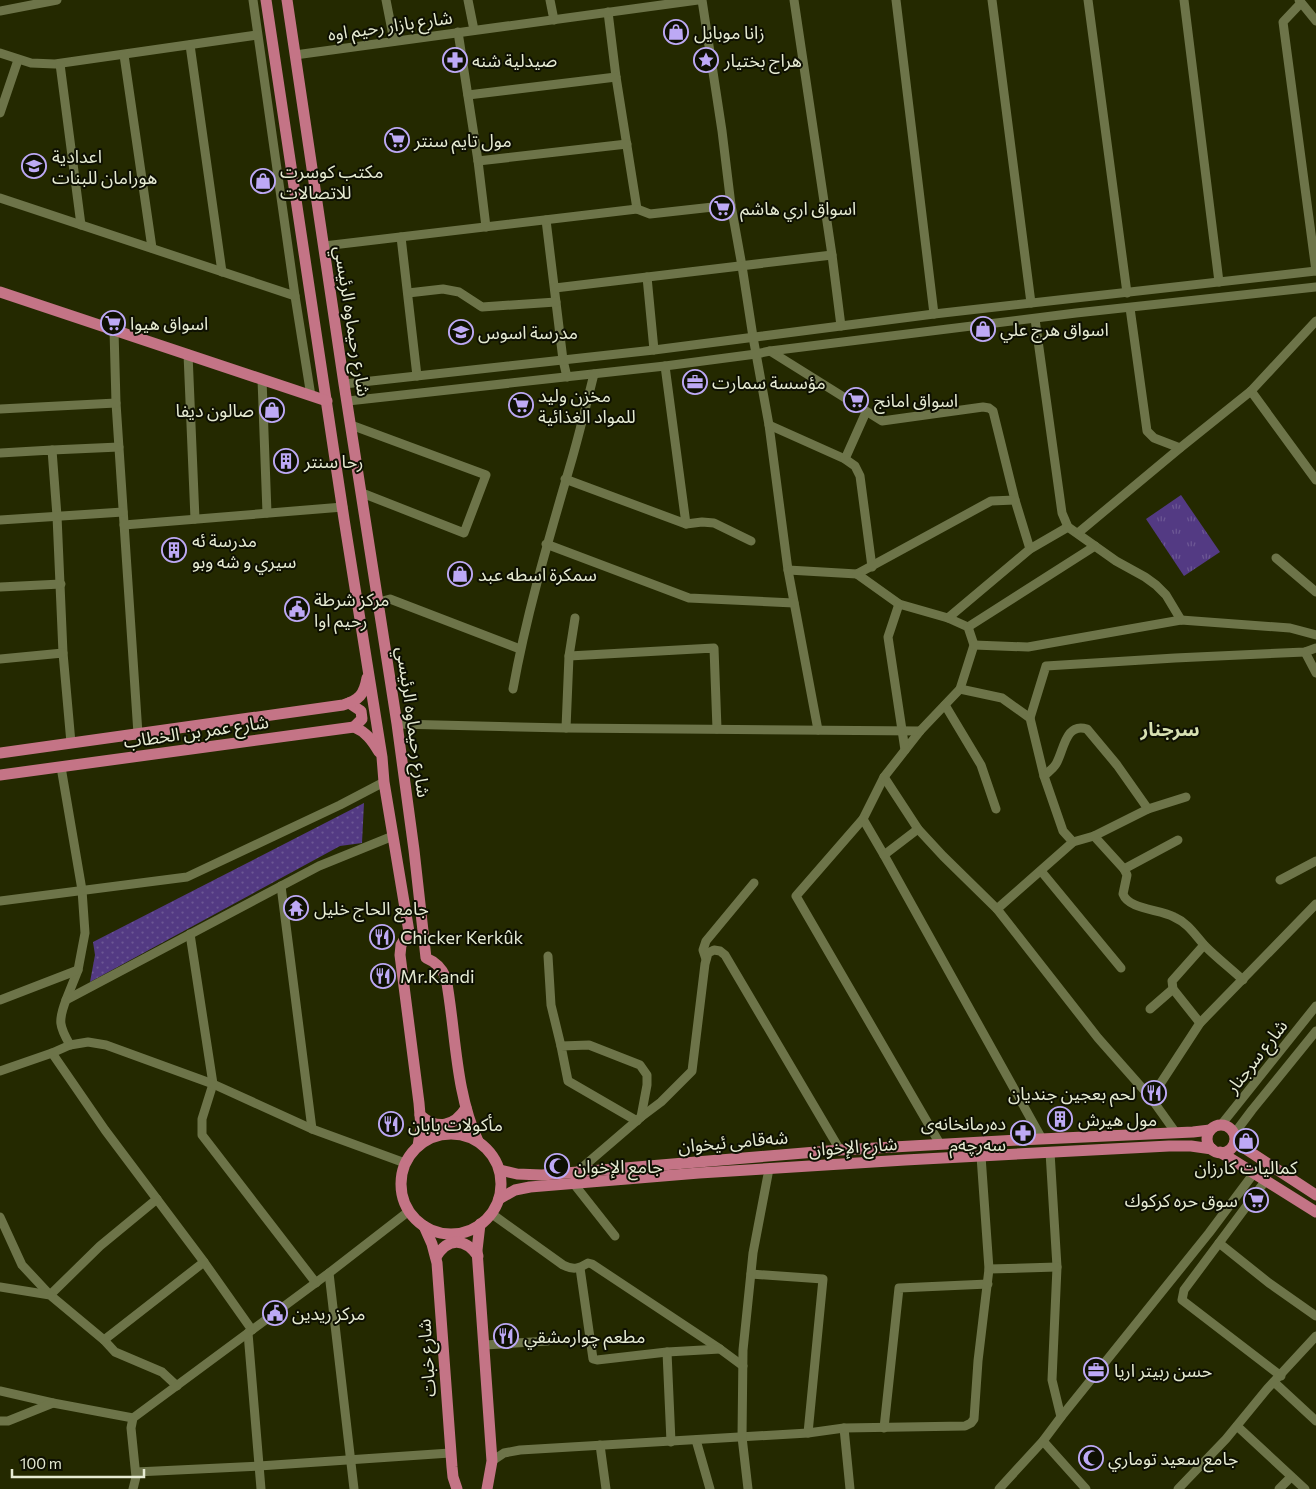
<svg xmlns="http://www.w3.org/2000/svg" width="1316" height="1489" viewBox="0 0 1316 1489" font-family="Commissioner,'Noto Sans Arabic',sans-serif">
  <defs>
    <pattern id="grass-dots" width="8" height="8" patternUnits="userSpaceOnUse" patternTransform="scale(1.25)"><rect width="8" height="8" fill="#533a83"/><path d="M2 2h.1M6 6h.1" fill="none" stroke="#6c5794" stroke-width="1.8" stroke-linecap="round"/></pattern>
    <pattern id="park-tufts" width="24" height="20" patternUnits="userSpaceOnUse" patternTransform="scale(1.25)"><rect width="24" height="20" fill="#533a83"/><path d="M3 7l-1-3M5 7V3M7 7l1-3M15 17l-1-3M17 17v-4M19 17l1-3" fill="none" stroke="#6c5794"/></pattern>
  </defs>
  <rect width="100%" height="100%" fill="#242900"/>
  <polygon fill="url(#grass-dots)" points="364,803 362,843 340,846 90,982 95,955 93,942"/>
  <polygon fill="url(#park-tufts)" points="1181,495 1220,552 1184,576 1146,519"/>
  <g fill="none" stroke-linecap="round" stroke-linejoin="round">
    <g stroke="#6d7449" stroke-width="9">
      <polyline points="253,0 295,296 311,396"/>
      <polyline points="386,0 394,41"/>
      <polyline points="468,0 474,30"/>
      <polyline points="550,0 554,20"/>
      <polyline points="702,0 722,131 731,205 742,266 753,337 769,425 788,570 818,730"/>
      <polyline points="794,0 832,255 841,326"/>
      <polyline points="896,0 934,314"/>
      <polyline points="992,0 1031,303"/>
      <polyline points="1088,0 1127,293"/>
      <polyline points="1184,0 1219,282"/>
      <polyline points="1299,0 1316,21"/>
      <polyline points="1301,3 1283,22 1316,271"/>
      <polyline points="0,11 57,0"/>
      <polyline points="608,12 616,77 637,209 650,214 731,205"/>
      <polyline points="458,32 478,161 486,227"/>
      <polyline points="190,45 222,272"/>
      <polyline points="0,53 31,63 55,64 257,35"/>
      <polyline points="124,55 152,248"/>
      <polyline points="295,55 698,0"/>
      <polyline points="60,64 81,225"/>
      <polyline points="468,95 616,77"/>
      <polyline points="0,113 18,60"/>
      <polyline points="478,161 627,144"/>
      <polyline points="0,198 295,296"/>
      <polyline points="546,220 563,360 567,377"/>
      <polyline points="401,237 417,376"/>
      <polyline points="324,246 637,209"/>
      <polyline points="647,277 654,350"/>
      <polyline points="555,288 832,255"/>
      <polyline points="408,293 443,289 459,292 482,307 556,302"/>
      <polyline points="1130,308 1147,431 1154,438 1180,448"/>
      <polyline points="1035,319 1062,513 1068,527 1116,561 1145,577 1156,585 1166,595 1181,620"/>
      <polyline points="114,330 116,403 138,734"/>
      <polyline points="770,351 882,421 983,407 989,408 993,411 1015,500 1030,549"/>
      <polyline points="188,354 195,519"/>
      <polyline points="665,366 686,524"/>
      <polyline points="262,379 267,513"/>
      <polyline points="344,384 654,350 934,314 1316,271"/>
      <polyline points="1251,391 1316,480"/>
      <polyline points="348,401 665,366 756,354 770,351 1076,313 1316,287"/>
      <polyline points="0,409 116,403"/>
      <polyline points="351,425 486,475 464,533 362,493"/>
      <polyline points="769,425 845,459 855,466 860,476 872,567"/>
      <polyline points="52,450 119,447"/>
      <polyline points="0,453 52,450 57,516 63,653 71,743"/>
      <polyline points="845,459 866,412"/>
      <polyline points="565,479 686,524 702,522 714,523 751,541"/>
      <polyline points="0,520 123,512"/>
      <polyline points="124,525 343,507"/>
      <polyline points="1078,533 1180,448 1251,391 1316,321"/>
      <polyline points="546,544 689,598 794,603"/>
      <polyline points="1276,558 1316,592"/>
      <polyline points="788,570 857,574 991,501 1015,500"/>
      <polyline points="857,574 899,604 948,618 968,627 974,645 960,689 920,731 884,777 863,819 796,896 940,1144"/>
      <polyline points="0,587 61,584"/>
      <polyline points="379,602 390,599 520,649"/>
      <polyline points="899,604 888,637 905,750"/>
      <polyline points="948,618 1030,549 1068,527"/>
      <polyline points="968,627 1095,546"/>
      <polyline points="974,645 1028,647 1181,620 1290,628 1316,635"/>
      <polyline points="1305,652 1316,673"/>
      <polyline points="569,656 714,648 717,729"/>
      <polyline points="0,659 63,653"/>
      <path d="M513,689C527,611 550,535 572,459C580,431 587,402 594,374"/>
      <polyline points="960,689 1002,698 1030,718 1044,776 1063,831 1073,842"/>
      <polyline points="945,705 981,765 996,809"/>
      <polyline points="1030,718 1046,666 1175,658 1305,652 1316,648"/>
      <polyline points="397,724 566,728 920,731"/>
      <polyline points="566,728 569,656 575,618"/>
      <polyline points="61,767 82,890 85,933 78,970 66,1000"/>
      <path d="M1044,776C1048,772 1053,769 1056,764C1064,751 1065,722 1087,729L1117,765L1148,809"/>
      <polyline points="884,777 918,829 943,856 997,909 1098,1038 1151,1098 1176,1133"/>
      <polyline points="863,819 884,855 1042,1139"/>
      <path d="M1094,836L1124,869L1127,875L1123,894C1129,910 1160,909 1174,917C1188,923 1195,935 1205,946C1217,958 1230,968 1243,980"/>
      <polyline points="884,855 918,829"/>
      <polyline points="1124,869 1178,840"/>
      <polyline points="1041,871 1121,968"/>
      <polyline points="1280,880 1316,861"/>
      <polyline points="281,886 312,1129"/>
      <polyline points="0,901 187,877 340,805 384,782"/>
      <polyline points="997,909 1073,842 1094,836 1148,809 1186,797"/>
      <polyline points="190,934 213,1084 202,1119 202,1135 316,1283"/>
      <polyline points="548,956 551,1005 561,1046"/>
      <polyline points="706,959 703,950 706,941 754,883"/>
      <polyline points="0,1000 78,970"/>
      <polyline points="1150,1009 1173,989"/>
      <polyline points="1200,1023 1173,989 1172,981 1204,945"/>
      <path d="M70,1045C59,1026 58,1021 66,1000L319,866L393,836"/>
      <polyline points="52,1053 105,1130 204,1262 252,1330"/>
      <polyline points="0,1071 52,1053 70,1045 88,1042 106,1045 213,1084 312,1129 405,1163"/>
      <polyline points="1151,1098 1200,1023 1316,904"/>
      <polyline points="637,1121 568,1081 561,1046 589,1045 640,1065 647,1075 647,1085 641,1117"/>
      <polyline points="1221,1125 1316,1006"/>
      <polyline points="1234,1134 1252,1110 1316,1031"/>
      <polyline points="1050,1152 1057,1267 1052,1380 1061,1417"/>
      <polyline points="577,1172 641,1117 661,1102 692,1071 705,964 708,953 714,950 720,951 725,955 840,1150"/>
      <polyline points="1266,1180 1184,1290 1182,1300 1281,1376"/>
      <polyline points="574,1184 615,1236"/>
      <path d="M492,1214L563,1265C573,1270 578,1269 588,1263L592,1264L720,1349L743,1366"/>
      <polyline points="0,1217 22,1265 50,1295 100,1246 157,1199"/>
      <polyline points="1219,1243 1269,1283 1316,1316"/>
      <polyline points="580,1268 593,1359 597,1360 667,1352 720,1349"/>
      <polyline points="989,1269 1057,1267"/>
      <polyline points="329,1273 354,1489"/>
      <polyline points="751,1274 823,1279 808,1433"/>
      <polyline points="0,1287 50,1295 104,1340 115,1352 162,1372 177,1386"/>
      <polyline points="248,1333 261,1489"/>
      <polyline points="104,1340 204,1262"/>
      <polyline points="485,1345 548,1341"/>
      <polyline points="667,1352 671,1442"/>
      <polyline points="1274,1382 1316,1421"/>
      <polyline points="0,1391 53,1403 133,1418"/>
      <polyline points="0,1421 8,1421 53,1403"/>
      <polyline points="1237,1426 1305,1489"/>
      <polyline points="844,1428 850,1489"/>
      <polyline points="884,1428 899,1288 988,1284"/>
      <polyline points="696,1440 710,1489"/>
      <polyline points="1043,1441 1086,1489"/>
      <polyline points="600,1445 606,1489"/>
      <polyline points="492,1461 504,1453 520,1450 808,1433 844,1428 965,1426 971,1423 974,1419 978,1361 989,1269 981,1156"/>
      <polyline points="136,1472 259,1466 450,1453"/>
      <polyline points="133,1489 136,1477 131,1428 133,1418 329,1273 409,1211"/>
      <polyline points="748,1489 742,1437 743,1350 753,1253 769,1169"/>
      <polyline points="999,1489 1043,1441 1061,1417 1209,1233 1254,1173"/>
      <polyline points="1178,1489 1226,1439 1267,1389 1316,1336"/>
      <polyline points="1279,1489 1291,1477"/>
    </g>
    <g stroke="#c47486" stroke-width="11">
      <polyline points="266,0 344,519 382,757 384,782 409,932 401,945 400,955 419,1103 421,1127 418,1146"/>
      <path d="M287,0L344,384L397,724L414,850L426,958C436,962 442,968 446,978C456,1032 455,1092 478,1141"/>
      <polyline points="0,292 327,401"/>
      <polyline points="349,703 361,711 362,719 354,727"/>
      <path d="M0,753L343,705C359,700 364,695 367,678"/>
      <path d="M0,775L354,727C366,732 372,740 379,752"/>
      <path d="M420,1115C437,1130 454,1127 466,1108"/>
      <circle cx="1221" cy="1139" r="14"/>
      <circle cx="451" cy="1184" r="50"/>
      <polyline points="1235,1142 1316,1195"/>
      <polyline points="1220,1152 1316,1212"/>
      <polyline points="500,1170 517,1174 542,1175 840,1150 1019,1140 1193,1132 1210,1130"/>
      <polyline points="499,1199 515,1190 530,1187 699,1173 905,1160 1169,1146 1191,1146 1212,1149"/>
      <polyline points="480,1224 477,1250 492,1461 487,1489"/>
      <polyline points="424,1226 432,1244 437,1263 452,1467 453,1477 457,1489"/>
      <path d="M436,1257C448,1237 465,1238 478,1256"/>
    </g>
  </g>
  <defs>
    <symbol id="shop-ring" viewBox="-11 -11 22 22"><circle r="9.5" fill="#0e1002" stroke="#bda9f5" stroke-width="1.5"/><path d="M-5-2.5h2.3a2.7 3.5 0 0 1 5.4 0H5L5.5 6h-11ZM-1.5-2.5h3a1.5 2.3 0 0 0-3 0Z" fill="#bda9f5"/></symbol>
    <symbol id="pharmacy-ring" viewBox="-11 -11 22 22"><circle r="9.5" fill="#0e1002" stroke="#bda9f5" stroke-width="1.5"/><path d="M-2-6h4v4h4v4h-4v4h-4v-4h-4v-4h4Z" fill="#bda9f5"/></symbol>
    <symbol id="sight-ring" viewBox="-11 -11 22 22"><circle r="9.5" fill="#0e1002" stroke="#bda9f5" stroke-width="1.5"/><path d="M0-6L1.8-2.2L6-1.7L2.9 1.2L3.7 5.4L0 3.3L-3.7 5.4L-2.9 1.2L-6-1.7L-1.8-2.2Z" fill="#bda9f5"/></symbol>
    <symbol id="supermarket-ring" viewBox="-11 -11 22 22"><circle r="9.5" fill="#0e1002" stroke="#bda9f5" stroke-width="1.5"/><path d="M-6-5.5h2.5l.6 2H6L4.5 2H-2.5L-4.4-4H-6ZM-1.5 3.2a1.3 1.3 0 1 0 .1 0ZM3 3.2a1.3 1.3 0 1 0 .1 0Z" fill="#bda9f5"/></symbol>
    <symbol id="school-ring" viewBox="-11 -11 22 22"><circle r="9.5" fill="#0e1002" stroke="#bda9f5" stroke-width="1.5"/><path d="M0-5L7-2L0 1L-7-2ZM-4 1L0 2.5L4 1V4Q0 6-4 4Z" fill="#bda9f5"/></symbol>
    <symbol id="office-ring" viewBox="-11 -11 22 22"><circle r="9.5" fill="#0e1002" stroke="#bda9f5" stroke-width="1.5"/><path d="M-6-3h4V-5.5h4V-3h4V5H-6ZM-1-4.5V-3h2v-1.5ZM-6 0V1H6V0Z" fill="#bda9f5"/></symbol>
    <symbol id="building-ring" viewBox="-11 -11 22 22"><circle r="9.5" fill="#0e1002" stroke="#bda9f5" stroke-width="1.5"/><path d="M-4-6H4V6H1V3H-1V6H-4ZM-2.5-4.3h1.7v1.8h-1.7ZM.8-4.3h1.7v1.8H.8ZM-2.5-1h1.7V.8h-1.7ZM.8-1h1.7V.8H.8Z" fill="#bda9f5"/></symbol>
    <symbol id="civic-ring" viewBox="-11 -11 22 22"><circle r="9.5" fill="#0e1002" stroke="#bda9f5" stroke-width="1.5"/><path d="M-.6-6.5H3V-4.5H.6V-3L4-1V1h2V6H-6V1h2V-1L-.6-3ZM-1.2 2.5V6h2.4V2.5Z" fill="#bda9f5"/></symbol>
    <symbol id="temple-ring" viewBox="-11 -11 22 22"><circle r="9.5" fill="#0e1002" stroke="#bda9f5" stroke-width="1.5"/><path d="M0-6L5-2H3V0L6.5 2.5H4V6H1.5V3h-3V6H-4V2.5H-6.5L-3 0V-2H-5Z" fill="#bda9f5"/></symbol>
    <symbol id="restaurant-ring" viewBox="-11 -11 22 22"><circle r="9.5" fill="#0e1002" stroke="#bda9f5" stroke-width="1.5"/><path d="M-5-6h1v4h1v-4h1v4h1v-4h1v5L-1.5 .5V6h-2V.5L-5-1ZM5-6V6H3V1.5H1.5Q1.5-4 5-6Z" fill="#bda9f5"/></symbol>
    <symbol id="mosque-ring" viewBox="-11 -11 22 22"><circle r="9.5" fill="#0e1002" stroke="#bda9f5" stroke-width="1.5"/><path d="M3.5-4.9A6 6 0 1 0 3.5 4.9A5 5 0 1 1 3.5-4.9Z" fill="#bda9f5"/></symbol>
  </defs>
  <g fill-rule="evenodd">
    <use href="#shop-ring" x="662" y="18" width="28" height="28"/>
    <use href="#pharmacy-ring" x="441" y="46" width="28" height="28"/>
    <use href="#sight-ring" x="692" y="46" width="28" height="28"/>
    <use href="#supermarket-ring" x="383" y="126" width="28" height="28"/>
    <use href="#school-ring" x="20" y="152" width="28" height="28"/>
    <use href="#shop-ring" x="249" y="167" width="28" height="28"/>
    <use href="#supermarket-ring" x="708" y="194" width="28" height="28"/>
    <use href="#supermarket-ring" x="99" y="309" width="28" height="28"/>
    <use href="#shop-ring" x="969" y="315" width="28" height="28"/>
    <use href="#school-ring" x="447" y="318" width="28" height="28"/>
    <use href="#office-ring" x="681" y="368" width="28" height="28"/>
    <use href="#supermarket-ring" x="842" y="386" width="28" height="28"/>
    <use href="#supermarket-ring" x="507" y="391" width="28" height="28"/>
    <use href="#shop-ring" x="258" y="396" width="28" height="28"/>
    <use href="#building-ring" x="272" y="447" width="28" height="28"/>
    <use href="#building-ring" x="160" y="536" width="28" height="28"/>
    <use href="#shop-ring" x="446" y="560" width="28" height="28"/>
    <use href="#civic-ring" x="283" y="595" width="28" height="28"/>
    <use href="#temple-ring" x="282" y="894" width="28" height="28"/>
    <use href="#restaurant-ring" x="368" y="923" width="28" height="28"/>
    <use href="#restaurant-ring" x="369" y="962" width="28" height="28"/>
    <use href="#restaurant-ring" x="1140" y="1079" width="28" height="28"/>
    <use href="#building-ring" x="1046" y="1105" width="28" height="28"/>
    <use href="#restaurant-ring" x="377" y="1110" width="28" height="28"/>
    <use href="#pharmacy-ring" x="1009" y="1119" width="28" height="28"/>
    <use href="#shop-ring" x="1232" y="1127" width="28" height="28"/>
    <use href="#mosque-ring" x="543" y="1152" width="28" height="28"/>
    <use href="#supermarket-ring" x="1242" y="1186" width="28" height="28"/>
    <use href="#civic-ring" x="261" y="1299" width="28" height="28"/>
    <use href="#restaurant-ring" x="492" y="1322" width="28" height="28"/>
    <use href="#office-ring" x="1082" y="1356" width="28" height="28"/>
    <use href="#mosque-ring" x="1077" y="1444" width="28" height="28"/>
  </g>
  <g text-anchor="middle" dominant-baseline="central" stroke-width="4" stroke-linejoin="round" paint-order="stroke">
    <g font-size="18" fill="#e6ebd3" stroke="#0e1002">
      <text transform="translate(390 25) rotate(-8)">شارع بازار رحيم اوه</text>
      <text transform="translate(353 321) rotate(81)">شارع رحيماوه الرئيسي</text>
      <text transform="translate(414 722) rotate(82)">شارع رحيماوه الرئيسي</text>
      <text transform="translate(196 731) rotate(-8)">شارع عمر بن الخطاب</text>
      <text transform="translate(1256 1056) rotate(-52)">شارع سرجنار</text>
      <text transform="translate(733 1141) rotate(-5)">شەقامی ئیخوان</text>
      <text transform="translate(853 1146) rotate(-4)">شارع الإخوان</text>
      <text transform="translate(426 1358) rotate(-94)">شارع خبات</text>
    </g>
    <g font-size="18" fill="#e6ebd3" stroke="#0e1002" text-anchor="start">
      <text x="694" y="32">زانا موبايل</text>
      <text x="472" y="60">صيدلية شنه</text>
      <text x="724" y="60">هراج بختيار</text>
      <text x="414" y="140">مول تايم سنتر</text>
      <text x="52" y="156">اعدادية<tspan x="52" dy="21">هورامان للبنات</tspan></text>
      <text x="280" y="171">مكتب كوسرت<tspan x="280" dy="21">للاتصالات</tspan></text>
      <text x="740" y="208">اسواق اري هاشم</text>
      <text x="130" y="323">اسواق هيوا</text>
      <text x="1000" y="329">اسواق هرج علي</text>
      <text x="478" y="332">مدرسة اسوس</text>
      <text x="712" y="382">مؤسسة سمارت</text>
      <text x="538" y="395">مخزن وليد<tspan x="538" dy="21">للمواد الغذائية</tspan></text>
      <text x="874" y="400">اسواق امانج</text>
      <text x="254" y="410" text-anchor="end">صالون ديفا</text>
      <text x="304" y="461">رحا سنتر</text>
      <text x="192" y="540">مدرسة ئه<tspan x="192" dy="21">سيري و شه وبو</tspan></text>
      <text x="478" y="574">سمكرة اسطه عبد</text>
      <text x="314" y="599">مركز شرطة<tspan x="314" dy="21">رحيم اوا</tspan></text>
      <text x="314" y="908">جامع الحاج خليل</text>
      <text x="400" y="937">Chicker Kerkûk</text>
      <text x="400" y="976">Mr.Kandi</text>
      <text x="1136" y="1093" text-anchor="end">لحم بعجين جنديان</text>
      <text x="1078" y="1119">مول هيرش</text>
      <text x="1006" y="1123" text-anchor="end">دەرمانخانەی<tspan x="1006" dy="21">سەرچەم</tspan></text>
      <text x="408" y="1124">مأكولات بابان</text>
      <text x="574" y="1166">جامع الإخوان</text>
      <text x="1246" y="1167" text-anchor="middle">كمالیات كارزان</text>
      <text x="1238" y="1200" text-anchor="end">سوق حره كركوك</text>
      <text x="292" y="1313">مركز ريدين</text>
      <text x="524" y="1336">مطعم چوارمشقي</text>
      <text x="1114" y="1370">حسن ربيتر اريا</text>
      <text x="1108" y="1458">جامع سعيد توماري</text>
    </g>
    <g font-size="19" font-weight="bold" fill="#d7e0b1" stroke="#0e1002">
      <text x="1170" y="728">سرجنار</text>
    </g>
  </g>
  <path d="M12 1469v8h132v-8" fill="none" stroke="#e6ebd3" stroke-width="2.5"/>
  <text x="20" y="1469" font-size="15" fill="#e6ebd3" stroke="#0e1002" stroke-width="4" paint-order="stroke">100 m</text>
</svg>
